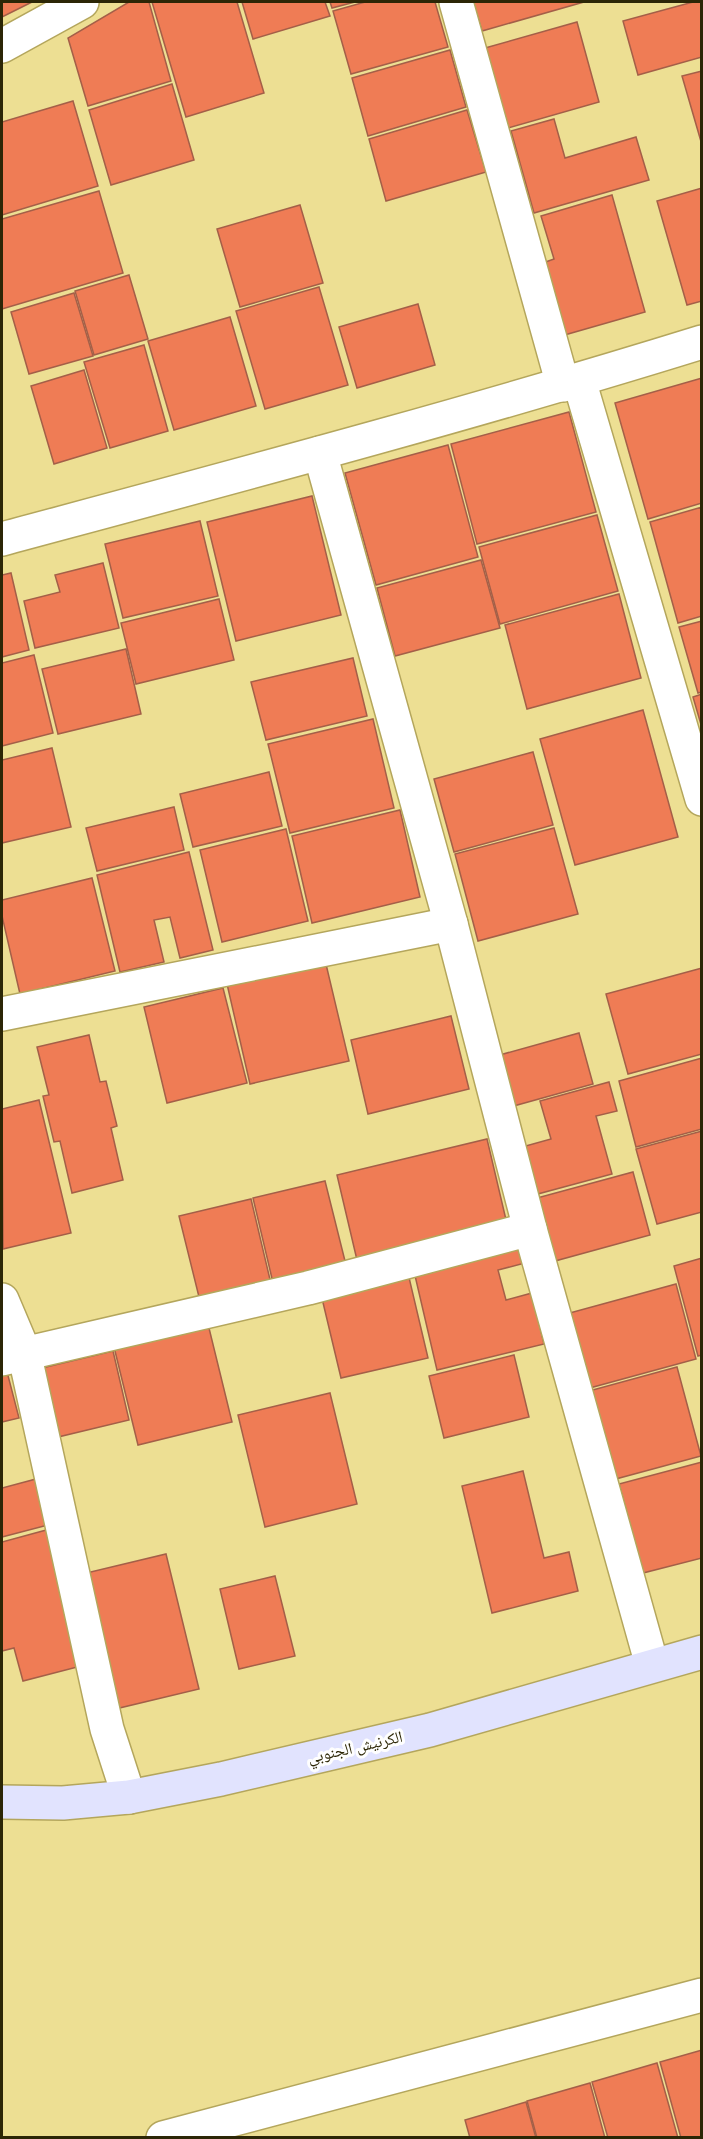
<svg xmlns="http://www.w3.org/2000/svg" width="703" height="2139" viewBox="0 0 703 2139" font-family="'Roboto Serif','Noto Naskh Arabic',serif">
  <rect width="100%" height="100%" fill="#eddf93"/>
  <g fill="#ef7c55" stroke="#a45f48" stroke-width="1.5">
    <polygon points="2,2 32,2 2,17"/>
    <polygon points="129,2 149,2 171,81 88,106 68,38"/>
    <polygon points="152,2 237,2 264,93 186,117"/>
    <polygon points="242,2 325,2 330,16 253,39"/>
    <polygon points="330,2 355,2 332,8"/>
    <polygon points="365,2 435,2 448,47 351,74 333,11"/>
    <polygon points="473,2 584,2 482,31"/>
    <polygon points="693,2 702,2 702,57 638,75 623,21"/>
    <polygon points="577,22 599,102 508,128 485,48"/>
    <polygon points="450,50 466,107 368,136 352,78"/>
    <polygon points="702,71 702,145 682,76"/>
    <polygon points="172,84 194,160 111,185 89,110"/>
    <polygon points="73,101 98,186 2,215 2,122"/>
    <polygon points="467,110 486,172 386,201 369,139"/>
    <polygon points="554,119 565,158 636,137 649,180 534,213 511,131"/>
    <polygon points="702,188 702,301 687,305 657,201"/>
    <polygon points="99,191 123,273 2,309 2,219"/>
    <polygon points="612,195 645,312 561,336 540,264 554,259 541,216"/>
    <polygon points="300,205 323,283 240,307 217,229"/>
    <polygon points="129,275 148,339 94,355 75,291"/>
    <polygon points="319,287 348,385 265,409 236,311"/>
    <polygon points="74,293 93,356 29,374 11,312"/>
    <polygon points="418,304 435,365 357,388 339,327"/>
    <polygon points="230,317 256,406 174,430 148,341"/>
    <polygon points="144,345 168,431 110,448 84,362"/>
    <polygon points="84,370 107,448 54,464 31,386"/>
    <polygon points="702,378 702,503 648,519 615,403"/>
    <polygon points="569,412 596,512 477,544 451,444"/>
    <polygon points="448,445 478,557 376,585 345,473"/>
    <polygon points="312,496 341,615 236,641 207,522"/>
    <polygon points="702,507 702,616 678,623 650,522"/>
    <polygon points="597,515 618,591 500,624 479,547"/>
    <polygon points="200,521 218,596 123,618 105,544"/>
    <polygon points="481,560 500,628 395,656 377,588"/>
    <polygon points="103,563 119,628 35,648 24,601 60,592 55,575"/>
    <polygon points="11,573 29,650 2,657 2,575"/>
    <polygon points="619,594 641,678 527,709 505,625"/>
    <polygon points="219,599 234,660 136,684 121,623"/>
    <polygon points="702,621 702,692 698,693 679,627"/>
    <polygon points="126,649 141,714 58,734 42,669"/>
    <polygon points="34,655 53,733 2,746 2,663"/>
    <polygon points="353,658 367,716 266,740 251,682"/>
    <polygon points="702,694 702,728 693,697"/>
    <polygon points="643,710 678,837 575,865 540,739"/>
    <polygon points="373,719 394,808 290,833 268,744"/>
    <polygon points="52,748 71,827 2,843 2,760"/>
    <polygon points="533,752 553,825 454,852 434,779"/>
    <polygon points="269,772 282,826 193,847 180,794"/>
    <polygon points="174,807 184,850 97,871 86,828"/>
    <polygon points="400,810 420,897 312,923 292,836"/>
    <polygon points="554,828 578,914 478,941 455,854"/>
    <polygon points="286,829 308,921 222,942 200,850"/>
    <polygon points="189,852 213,950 180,958 170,917 154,920 164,962 120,972 97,875"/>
    <polygon points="92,878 115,971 20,994 2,916 2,900"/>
    <polygon points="325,960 349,1061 250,1084 227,984"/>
    <polygon points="702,968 702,1054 628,1074 606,994"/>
    <polygon points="223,988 247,1083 167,1103 144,1007"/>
    <polygon points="451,1016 469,1089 368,1114 351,1040"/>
    <polygon points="579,1033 593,1084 510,1107 496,1056"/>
    <polygon points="89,1035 100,1082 106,1081 117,1126 111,1128 123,1180 72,1193 60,1141 54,1142 43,1096 49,1095 37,1047"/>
    <polygon points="702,1058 702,1129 636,1147 619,1081"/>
    <polygon points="609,1082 617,1111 596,1116 612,1174 534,1195 522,1147 551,1139 540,1101"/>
    <polygon points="39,1100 71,1233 3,1249 2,1109"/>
    <polygon points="702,1131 702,1212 657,1224 636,1149"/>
    <polygon points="487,1139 507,1224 357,1260 337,1175"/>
    <polygon points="633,1172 650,1235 555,1261 537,1198"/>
    <polygon points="325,1181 347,1269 274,1287 253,1198"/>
    <polygon points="251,1199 272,1288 201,1305 179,1216"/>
    <polygon points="520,1241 525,1263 498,1270 506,1300 532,1293 544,1344 437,1370 413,1267"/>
    <polygon points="702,1258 702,1355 698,1356 674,1266"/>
    <polygon points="407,1269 428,1358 341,1378 320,1290"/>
    <polygon points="676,1284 696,1359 586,1389 566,1314"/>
    <polygon points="208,1324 232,1422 138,1445 114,1347"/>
    <polygon points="113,1351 129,1420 58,1437 42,1368"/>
    <polygon points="514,1355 529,1417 444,1438 429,1376"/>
    <polygon points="5,1364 19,1418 2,1422 2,1365"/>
    <polygon points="677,1367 701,1456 612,1480 589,1391"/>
    <polygon points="330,1393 357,1504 265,1527 238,1415"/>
    <polygon points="702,1462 702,1558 643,1573 619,1484"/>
    <polygon points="523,1471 544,1558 569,1552 578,1591 492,1613 462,1486"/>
    <polygon points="36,1479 48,1525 2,1537 2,1488"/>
    <polygon points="50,1529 85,1665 23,1681 14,1648 2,1651 2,1542"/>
    <polygon points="166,1554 199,1689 111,1710 78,1575"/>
    <polygon points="275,1576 295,1656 239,1669 220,1589"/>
    <polygon points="702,2050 702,2138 681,2138 660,2062"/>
    <polygon points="657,2063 678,2138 608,2138 592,2082"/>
    <polygon points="590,2083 605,2138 537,2138 527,2101"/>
    <polygon points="526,2102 536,2138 470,2138 465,2120"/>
  </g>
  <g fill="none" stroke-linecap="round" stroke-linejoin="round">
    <defs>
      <g id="street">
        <polyline points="456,2 563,385"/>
        <polyline points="2,46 82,2"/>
        <polyline points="579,380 702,799"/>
        <polyline points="320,453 451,924 530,1229 652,1665"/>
        <path d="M2,539C236,476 470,414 702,342"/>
        <polyline points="2,1014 451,924"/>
        <polyline points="2,1300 24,1352 107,1729 129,1797"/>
        <polyline points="2,1359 308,1288 530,1229"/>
        <polyline points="163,2138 702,1995"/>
      </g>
      <polyline id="secondary" points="2,1802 63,1803 129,1797 221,1779 430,1730 702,1652"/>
    </defs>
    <use href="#street" stroke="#b4a65c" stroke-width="36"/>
    <use href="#secondary" stroke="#b4a65c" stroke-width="36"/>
    <use href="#street" stroke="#fff" stroke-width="33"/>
    <use href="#secondary" stroke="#e1e3fe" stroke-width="33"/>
  </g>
  <g text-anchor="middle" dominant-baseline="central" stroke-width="6" stroke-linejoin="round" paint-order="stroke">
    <g font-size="16" fill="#2c2606" stroke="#fefefe">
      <text transform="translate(355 1747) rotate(-13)">الكرنيش الجنوبي</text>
    </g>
  </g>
  <rect width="703" height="2139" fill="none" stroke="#2c2606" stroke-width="6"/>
</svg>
